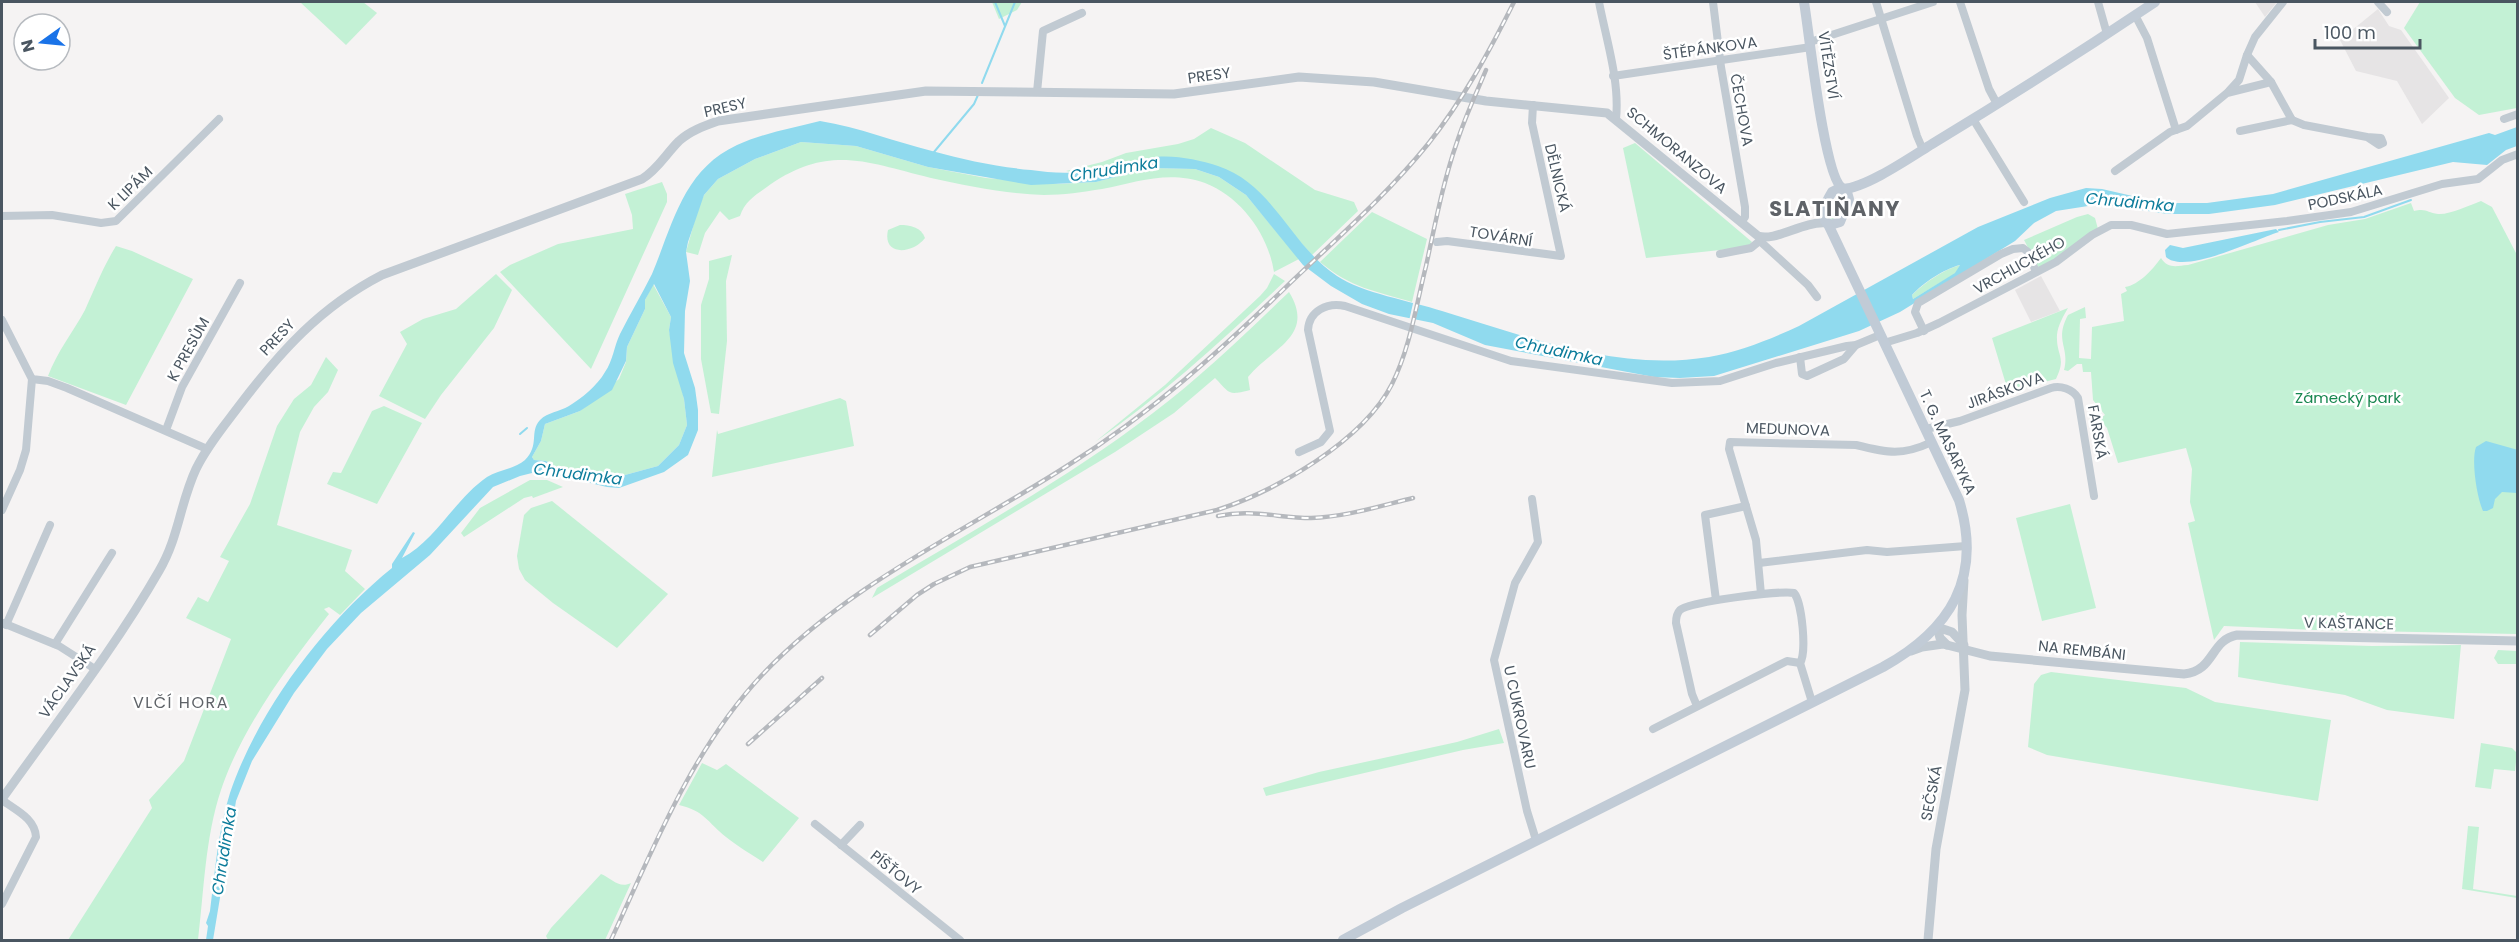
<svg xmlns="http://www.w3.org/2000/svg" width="2519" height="942" viewBox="0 0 2519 942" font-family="Poppins,sans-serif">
  <rect width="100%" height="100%" fill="#f5f3f3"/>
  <g fill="#e6e4e5">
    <polygon points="2255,2 2277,2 2265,17"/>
    <polygon points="2378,9 2389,26 2401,30 2449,98 2422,124 2397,81 2356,71 2340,40"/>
    <polygon points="2041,276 2060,311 2031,322 2015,290"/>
  </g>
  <g fill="#c3f1d5">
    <polygon points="300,2 363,2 377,13 346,45"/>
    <polygon points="992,2 1022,2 1017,10 999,19"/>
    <polygon points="2420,2 2517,2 2517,108 2479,115 2455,98 2404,28"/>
    <polygon points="1211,128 1245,143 1315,190 1354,202 1358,211 1312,255 1249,184 1159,157 1076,173 1066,171 1102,162 1126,153 1178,144 1194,139"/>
    <path d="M801,142L856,146L928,167L986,178L1059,184L1096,182L1151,168L1195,169L1219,177L1246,195L1299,259L1274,272C1268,234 1241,197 1205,183C1168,170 1138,182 1102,189C1083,192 1063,195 1044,195C1007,194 967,186 931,178C868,163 831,144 771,184C759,193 745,200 740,216L729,220L720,211L705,233L698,255L686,252L699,205L704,195L718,179L755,159Z"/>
    <polygon points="1635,143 1752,242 1748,247 1646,258 1623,148"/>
    <polygon points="662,182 667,194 667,202 591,369 500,272 510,265 558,244 633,229 632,215 625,194"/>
    <path d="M1838,195L1842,196C1844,204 1839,216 1831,220L1828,214Z"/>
    <path d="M2481,201L2492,207L2517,255V634L2316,630L2224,626L2214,640L2188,523L2195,521L2190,502L2192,469L2186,448L2118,463L2107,428L2099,419L2105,415L2093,400L2091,372H2083L2082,364H2077L2068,371L2064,370C2070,347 2054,341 2068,315L2085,307L2086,318L2080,319L2079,358L2091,359L2092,327L2124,321L2121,294L2127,291L2125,287C2139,285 2153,269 2161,258C2168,269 2176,266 2188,265L2328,225L2365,219L2411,203L2414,211C2427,208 2427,213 2438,214C2449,215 2470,205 2481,201Z"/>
    <path d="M1372,212L1427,239L1412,302C1375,291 1351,288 1320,262Z"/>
    <polygon points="2088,214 2095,218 2098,229 2074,248 2039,268 2024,240 2077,217"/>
    <path d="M900,225C910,225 921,227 925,238C913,254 882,257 888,230Z"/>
    <path d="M116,246L132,251L193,279L126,405L48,376C57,352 73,332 85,310C95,288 103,267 116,246Z"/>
    <polygon points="732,255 726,281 727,341 719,414 711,413 701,359 701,305 709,279 709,261"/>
    <path d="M1960,265L1956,273L1913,299L1912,295C1924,283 1943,270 1960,265Z"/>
    <polygon points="496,274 512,290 494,328 441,395 425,419 379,396 407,344 400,332 423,319 456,309"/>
    <path d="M1274,274L1285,281C1224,339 1164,394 1095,442L1165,385L1260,296L1267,288Z"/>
    <polygon points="653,284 671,317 669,330 684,399 687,425 679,445 658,466 614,478 556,467 546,461 534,460 532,457 541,441 545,424 580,411 619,379 626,362 627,347 645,309 645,300"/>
    <path d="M1289,292C1316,336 1272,348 1248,377L1250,390C1227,396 1230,393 1215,378L1174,413L1115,452L872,598L877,588C970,532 1067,479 1153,413C1202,376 1245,334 1289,292Z"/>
    <path d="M2068,308C2063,317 2058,325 2057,335C2056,356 2067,356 2056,379L2008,391L1992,338Z"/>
    <path d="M326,357L338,370L328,392L314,407L300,432L277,525L352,550L345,571L365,589L340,615L329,607L324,609L329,614C288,666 242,727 221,790C205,838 204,891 198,940H68L152,808L149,800L184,761L231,639L186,618L198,597L208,602L229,561L220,557L250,504L277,426L294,399L311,385Z"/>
    <polygon points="840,398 846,401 854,446 712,477 717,430 718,434"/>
    <polygon points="384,406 422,423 377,504 327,484 333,472 341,473 372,411"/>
    <polygon points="530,480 547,480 563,487 533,498 532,496 524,498 464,537 461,533 480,508"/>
    <polygon points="552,501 668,594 617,648 553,603 525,580 519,569 517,556 524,515 531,508"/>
    <polygon points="2070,504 2096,608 2042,621 2016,518"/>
    <polygon points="2240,642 2372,646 2461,645 2454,719 2387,710 2345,695 2238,677"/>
    <polygon points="2498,650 2517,651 2517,664 2498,664 2494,658"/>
    <polygon points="2051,672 2186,688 2215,702 2331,720 2318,801 2047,755 2028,747 2034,684 2041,675"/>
    <polygon points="1499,729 1504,743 1463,750 1266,796 1263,788 1319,772 1457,742"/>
    <polygon points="2481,743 2512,748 2517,753 2515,771 2494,769 2491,789 2475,787"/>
    <path d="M702,763L717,770L726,764L799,818L763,862C751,854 737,846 726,837C707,822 705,811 679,805Z"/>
    <polygon points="2468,826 2479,827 2473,889 2517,896 2517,898 2462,889"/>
    <path d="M601,874C611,878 619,889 631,883L605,940H548L546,936L551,928Z"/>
  </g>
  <g fill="#90daee" fill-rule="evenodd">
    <path d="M820,121C859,127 895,142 932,151C964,160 998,167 1031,170C1046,172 1063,174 1078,172C1104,170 1130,160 1156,157C1176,155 1199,160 1218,166C1273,184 1291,246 1337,276C1362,293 1411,301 1442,311C1528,337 1617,372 1709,357C1739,352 1771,339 1799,326L1978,227L2050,198L2086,188L2102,189L2163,203H2207L2273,194L2489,133L2495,135L2517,127V146L2506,150L2487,165L2453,162L2275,205L2209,214H2168L2101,204L2056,211L2034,223L2015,241L1900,312L1859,331L1714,376L1680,378L1654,377L1485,345L1433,323L1389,314L1362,304L1331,286L1303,265L1246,195L1219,177L1195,169L1151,168L1096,182L1031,185L928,167L856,146L801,142L755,159L718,179L704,195L688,242L686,252L690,281L685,311L684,353L695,388L698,410V430L688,455L664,472L619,488L607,487L540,471L520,476L493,487L430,555L361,613L327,649L294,693L252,761L236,801L213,940H206L208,926L206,923L210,911C215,871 218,831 230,793C258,710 325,622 392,568V564L413,532L415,533L402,558C436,540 455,499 487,477C498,470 515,469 525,460C540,445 529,432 540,420C548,412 559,412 569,406C582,398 597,386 605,372C613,361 614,346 620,334C630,314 642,294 652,274C673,224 683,170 737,145C763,133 793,128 820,121ZM1960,265L1955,273L1913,299L1912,295C1923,283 1944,269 1960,265ZM654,284L671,317L669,330L673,363L684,399L687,425L679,445L658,466L614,478L556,467L546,461L534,460L532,457L541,441L545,424L580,411L612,390L626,361L627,347L645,309V300Z"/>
    <path d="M2276,229L2279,232C2256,239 2185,275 2166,257L2165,250L2170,245L2183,248Z"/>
    <path d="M2486,441L2518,450L2517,493L2502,492L2495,499L2493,508L2487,511H2483C2477,498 2471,461 2476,447Z"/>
  </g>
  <polygon fill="#f5f3f3" points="1414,299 1420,301 1415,322 1409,321"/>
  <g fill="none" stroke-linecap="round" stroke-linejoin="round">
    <g stroke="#90daee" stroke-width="2">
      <polyline points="995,2 1005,26"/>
      <polyline points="982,83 1015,2"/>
      <polyline points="934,152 974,104 978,95"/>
      <polyline points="2279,230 2320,222 2364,217 2411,200"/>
      <polyline points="520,434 527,428"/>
    </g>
    <g stroke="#c1cad2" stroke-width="8">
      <path d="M1599,2C1606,39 1620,81 1616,119"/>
      <polyline points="1713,2 1721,67 1745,207 1745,217 1741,222"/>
      <polyline points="1876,2 1917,136 1923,150"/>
      <polyline points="1960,2 1989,89 1997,104"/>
      <polyline points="2098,2 2107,34"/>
      <polyline points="2378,2 2387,12"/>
      <polyline points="2135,15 2147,38 2176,130"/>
      <polyline points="1810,42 1933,2"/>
      <polyline points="2247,55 2255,37 2283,2"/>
      <polyline points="1613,76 1811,47"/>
      <polyline points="2229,91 2239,80 2247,55 2271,82"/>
      <polyline points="1037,92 1043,31 1082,13"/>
      <polyline points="1973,119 2024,202"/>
      <polyline points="2504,119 2518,114"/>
      <polyline points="2292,120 2304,125 2367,137 2379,145 2383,143 2381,138 2367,137"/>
      <polyline points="2115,171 2170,132 2187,126 2227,93 2271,82 2292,120 2240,131"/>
      <polyline points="2,216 52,215 101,223 116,221 219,119"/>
      <polyline points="1437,242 1447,241 1561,256 1532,123 1533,105"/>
      <polyline points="1761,242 1808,285 1817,297"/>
      <polyline points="1720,254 1751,248 1762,239"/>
      <polyline points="2,320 32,379 48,381 67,388 207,449"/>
      <polyline points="1924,331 1915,312 1918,303 2001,254 2013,249 2023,248 2028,252 2036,272"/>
      <polyline points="1884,343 1917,333 1939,323 2056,262 2092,235 2111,225 2131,225 2167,234 2287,221 2351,212 2442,184 2478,179 2502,160 2518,154"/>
      <polyline points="1800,357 1802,374 1807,376 1844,359 1856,345"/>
      <path d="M1926,429L1960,421L2051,388C2060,385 2073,389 2078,398L2094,496"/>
      <polyline points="166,430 182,387 240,283"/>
      <path d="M1299,452L1321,442L1330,431L1308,330C1309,311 1327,302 1345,306L1511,361L1672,383L1720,381L1776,363L1847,346L1856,345L1880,335"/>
      <polyline points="1532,499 1538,542 1515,583 1494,660 1527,811 1536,840"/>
      <polyline points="2,510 20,470 26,450 32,379"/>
      <polyline points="1759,563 1867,550 1887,552 1966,546"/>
      <path d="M1761,594L1756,540L1729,449L1730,442L1856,445C1888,453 1902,456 1932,442"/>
      <polyline points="1716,600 1705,515 1746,506"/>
      <polyline points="3,623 59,646 95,669"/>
      <polyline points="6,625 50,525"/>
      <polyline points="55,644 112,553"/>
      <polyline points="1800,663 1812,702"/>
      <path d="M1697,706L1692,694L1676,623C1676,619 1676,614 1680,610C1687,602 1782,590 1794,593C1802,602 1807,653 1800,663"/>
      <polyline points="1653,729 1787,661 1800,663"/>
      <path d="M2,800C15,810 35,818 36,837L2,904"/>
      <polyline points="815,824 960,940"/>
      <polyline points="841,845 860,825"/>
    </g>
    <g stroke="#c1cad2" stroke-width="9">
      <polyline points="1947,645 1940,638 1937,627 1952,632 1964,645"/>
      <path d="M1911,651L1922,647L1943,644L1990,656L2184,674C2215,671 2210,640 2237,635L2518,641"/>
      <path d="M2,799C55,724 113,651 159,571C179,537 180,503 196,469C207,446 224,426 239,406C280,352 320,307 382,275L642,179C658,169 665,155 679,141C690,131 704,126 718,121L926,91L1174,94L1299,77L1374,82L1486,101L1607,113L1758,236C1775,242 1803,221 1826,223"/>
      <polyline points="1928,940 1936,849 1965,690 1962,615 1964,580"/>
    </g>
    <g stroke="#c1cbd6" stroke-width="10">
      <path d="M1804,2C1809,31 1824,176 1842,188"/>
      <path d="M1840,188L1847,192L1849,199L1840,222L1830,225C1817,217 1826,202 1832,192Z"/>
      <path d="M1843,189C1866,188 1911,157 1932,144C2008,98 2082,51 2155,2"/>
      <path d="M1343,940L1402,908L1883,667C1950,630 1983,578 1959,500L1828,224"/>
    </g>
    <defs>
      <g id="rail">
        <path d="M1218,516C1252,509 1279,518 1311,518C1345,517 1380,506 1413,498"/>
        <path d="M870,635L917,595L934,584L970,567L1217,510C1276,491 1363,441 1392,384C1410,348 1416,306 1426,266C1435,225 1443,182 1457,142C1465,117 1476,94 1486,70"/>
        <polyline points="748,744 822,678"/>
        <path d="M611,940C654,847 691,751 762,675C848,584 966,531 1070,464C1151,413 1218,353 1287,286C1335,240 1386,196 1428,144C1463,100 1489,52 1514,2"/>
      </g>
    </defs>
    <use href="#rail" stroke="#b5b8bd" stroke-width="4.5"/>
    <use href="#rail" stroke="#fff" stroke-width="2" stroke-dasharray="7" stroke-linecap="butt"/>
  </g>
  <g text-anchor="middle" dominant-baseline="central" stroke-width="5" stroke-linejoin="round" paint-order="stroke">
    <g font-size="15" fill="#4a5661" stroke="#fff">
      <text transform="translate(1710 48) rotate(-8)">ŠTĚPÁNKOVA</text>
      <text transform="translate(1829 65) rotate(81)">VÍTĚZSTVÍ</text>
      <text transform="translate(1209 75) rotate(-8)">PRESY</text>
      <text transform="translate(725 107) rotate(-13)">PRESY</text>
      <text transform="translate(1742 110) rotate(80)">ČECHOVA</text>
      <text transform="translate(1677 150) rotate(40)">SCHMORANZOVA</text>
      <text transform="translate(1558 178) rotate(77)">DĚLNICKÁ</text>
      <text transform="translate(130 188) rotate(-44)">K LIPÁM</text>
      <text transform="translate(2345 197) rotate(-12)">PODSKÁLA</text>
      <text transform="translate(1501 236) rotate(9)">TOVÁRNÍ</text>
      <text transform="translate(2019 265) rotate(-29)">VRCHLICKÉHO</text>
      <text transform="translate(277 337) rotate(-47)">PRESY</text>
      <text transform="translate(188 349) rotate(-61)">K PRESŮM</text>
      <text transform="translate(2005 390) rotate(-20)">JIRÁSKOVA</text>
      <text transform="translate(1788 429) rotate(2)">MEDUNOVA</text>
      <text transform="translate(2098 432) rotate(80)">FARSKÁ</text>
      <text transform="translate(1948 442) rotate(65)">T. G. MASARYKA</text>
      <text transform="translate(2349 623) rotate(1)">V KAŠTANCE</text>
      <text transform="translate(2082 650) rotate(6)">NA REMBÁNI</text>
      <text transform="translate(67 681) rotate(-55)">VÁCLAVSKÁ</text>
      <text transform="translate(1520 717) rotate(78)">U CUKROVARU</text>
      <text transform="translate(1931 793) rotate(-79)">SEČSKÁ</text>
      <text transform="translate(896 872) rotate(39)">PÍŠŤOVY</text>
    </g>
    <g font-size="15" fill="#17864f" stroke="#fff">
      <text x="2348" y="397">Zámecký park</text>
    </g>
    <g font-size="16" font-style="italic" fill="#0c7c9b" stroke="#fff">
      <text transform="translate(1114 169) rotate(-9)">Chrudimka</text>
      <text transform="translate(2130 202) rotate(5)">Chrudimka</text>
      <text transform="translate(1559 351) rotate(12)">Chrudimka</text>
      <text transform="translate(578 474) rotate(7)">Chrudimka</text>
      <text transform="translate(224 851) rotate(-81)">Chrudimka</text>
    </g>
    <g font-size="16" letter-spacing="1.5" fill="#5f6368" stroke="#fff">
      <text x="181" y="702">VLČÍ HORA</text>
    </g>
    <g font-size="21" font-weight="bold" letter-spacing="1.5" fill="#5f6368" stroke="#fff">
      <text x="1835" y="208">SLATIŇANY</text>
    </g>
  </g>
  <rect width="2519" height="942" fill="none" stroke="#4a5661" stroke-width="6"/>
  <g transform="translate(42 42) rotate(255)"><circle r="28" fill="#ffffff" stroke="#b7bbc0" stroke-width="1.5"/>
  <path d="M0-4.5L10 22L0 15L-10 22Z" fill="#1a73e8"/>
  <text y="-9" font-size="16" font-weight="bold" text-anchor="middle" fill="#4a5661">N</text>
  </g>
  <path d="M2315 39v9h105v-9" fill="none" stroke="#4a5661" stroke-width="3"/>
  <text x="2324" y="39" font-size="18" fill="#4a5661" stroke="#ffffff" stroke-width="4.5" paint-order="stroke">100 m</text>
</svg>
